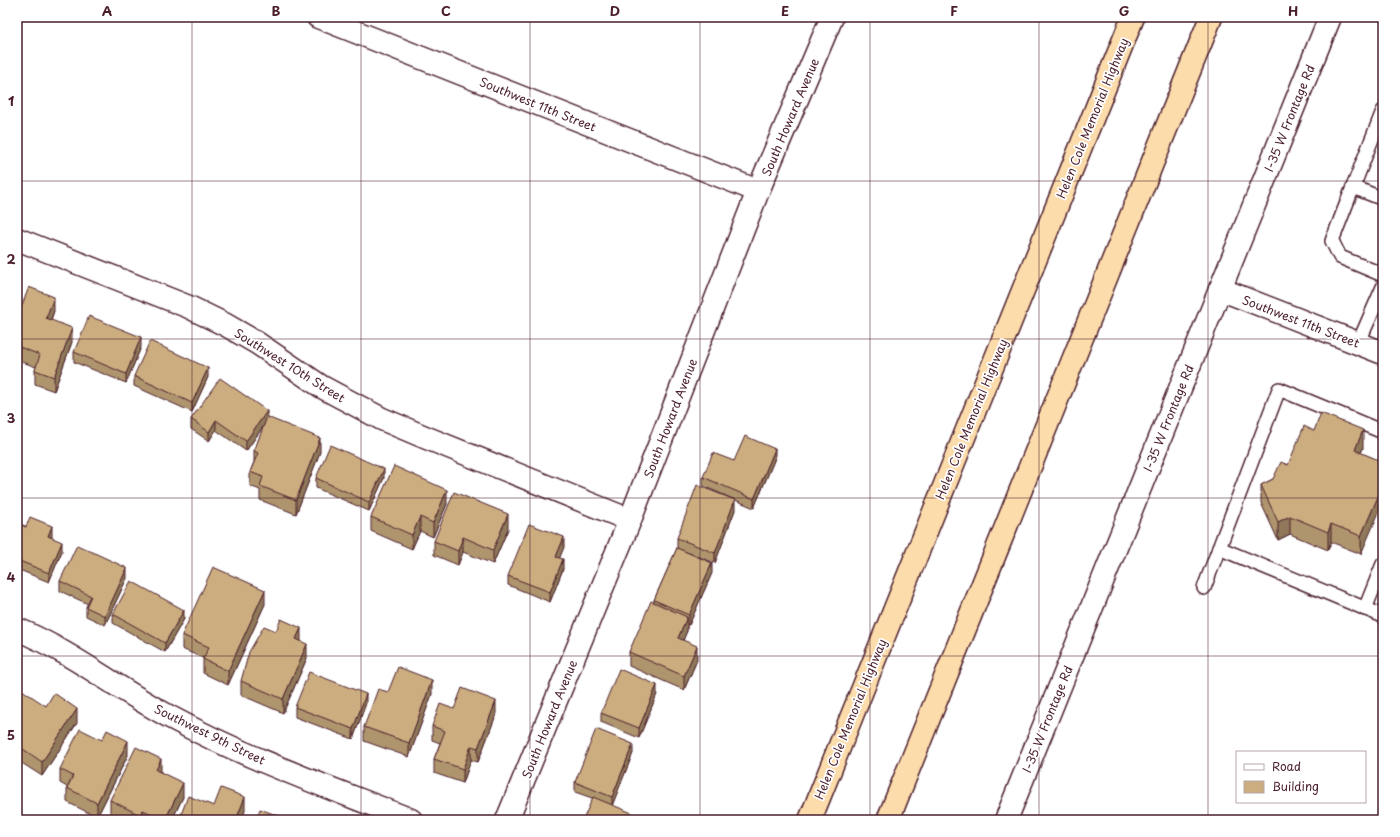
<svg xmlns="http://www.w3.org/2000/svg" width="1400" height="837" viewBox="0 0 1400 837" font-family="'Playpen Sans',sans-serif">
  <rect width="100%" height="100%" fill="#fff"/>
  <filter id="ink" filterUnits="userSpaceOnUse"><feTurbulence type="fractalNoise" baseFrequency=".025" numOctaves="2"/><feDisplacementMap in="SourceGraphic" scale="8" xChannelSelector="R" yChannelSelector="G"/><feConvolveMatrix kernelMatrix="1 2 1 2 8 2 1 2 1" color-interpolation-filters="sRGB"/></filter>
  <g filter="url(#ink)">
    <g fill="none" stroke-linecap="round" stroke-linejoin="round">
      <defs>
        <g id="service">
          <polyline points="1383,111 1353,187 1383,199"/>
          <polyline points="1353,187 1332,241 1340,257 1383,275"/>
          <polyline points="1358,344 1383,287"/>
          <polyline points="1219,548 1383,616"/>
          <polyline points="1204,588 1279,389 1383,432"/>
          <polyline points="1365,609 1383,564"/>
        </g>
        <g id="minor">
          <polyline points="318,17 758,191"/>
          <polyline points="17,239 189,307 226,325 257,343 322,387 382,419 427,438 630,520"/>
          <path d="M17,629C72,652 119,690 172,718C248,759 331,788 411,820"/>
          <polyline points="507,820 630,520 758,191 832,17"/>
        </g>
        <g id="tertiary">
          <polyline points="1220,289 1383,353"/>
          <polyline points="1006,820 1330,17"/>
        </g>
        <g id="motorway">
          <polyline points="810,820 1133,17"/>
          <polyline points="888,820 1211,17"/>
        </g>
      </defs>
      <use href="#service" stroke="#4a1f2b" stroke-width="16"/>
      <use href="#minor" stroke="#4a1f2b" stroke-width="25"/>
      <use href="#tertiary" stroke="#4a1f2b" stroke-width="25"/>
      <use href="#motorway" stroke="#4a1f2b" stroke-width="25"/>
      <use href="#service" stroke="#fff" stroke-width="13"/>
      <use href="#minor" stroke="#fff" stroke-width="22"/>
      <use href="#tertiary" stroke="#fff" stroke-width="22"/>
      <use href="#motorway" stroke="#fddcac" stroke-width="22"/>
    </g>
    <g fill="#af956e" stroke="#4a1f2b">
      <polygon points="54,311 51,320 72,342 54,391 35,384 35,370 36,367 17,360 17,318"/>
      <polygon points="141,347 126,383 74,362 74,352"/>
      <polygon points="134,376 208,377 192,412 134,386"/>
      <polygon points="267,418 320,452 296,514 260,500 260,490 250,486 250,472 254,462 254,451 265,424 246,451 216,430 209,441 191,429 191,419"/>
      <polygon points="1314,431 1363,448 1361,453 1383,462 1361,554 1331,542 1328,550 1290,534 1278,540 1261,503 1261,485 1273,479 1288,465"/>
      <polygon points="775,458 754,508 703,486 703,477 734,461"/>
      <polygon points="316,478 384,478 369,511 316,488"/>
      <polygon points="447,504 433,537 420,531 412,549 371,531 371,517"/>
      <polygon points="735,510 715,563 681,550 712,573 689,625 687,624 687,631 683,640 697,660 684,690 629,666 629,652 654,602 654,600 677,548 677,538"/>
      <polygon points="17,523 52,536 51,538 62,551 49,582 17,569"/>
      <polygon points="508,529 493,564 463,552 458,565 434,555 434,541"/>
      <polygon points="564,547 559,558 563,569 550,602 508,585 508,576"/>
      <polygon points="127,578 105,625 86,616 86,607 88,604 60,591 60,581"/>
      <polygon points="265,604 228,685 203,673 203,658 182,649 182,635"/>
      <polygon points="113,614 184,619 165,652 113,623"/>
      <polygon points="307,658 283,713 241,695 241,681"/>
      <polygon points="388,692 432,694 409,757 364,741 364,727"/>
      <polygon points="657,694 639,738 601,722 601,713"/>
      <polygon points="17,698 46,706 77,723 42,776 17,760"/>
      <polygon points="366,703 353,739 295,717 295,707"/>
      <polygon points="454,709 496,715 478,762 471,760 463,783 434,773 434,759 440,743 432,740 432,726"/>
      <polygon points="633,753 612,805 632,820 592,798 575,792 575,782"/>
      <polygon points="128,755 97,817 67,802 67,787 60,783 60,769"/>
      <polygon points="161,772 183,797 172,820 121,820 110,814 110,800"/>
    </g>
    <g fill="#8f795a" stroke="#4a1f2b">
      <polygon points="54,297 54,311 46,332 46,318"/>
      <polygon points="72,328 72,342 54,391 54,377"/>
      <polygon points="141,337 141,347 126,383 126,374"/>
      <polygon points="208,368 208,377 192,412 192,403"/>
      <polygon points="267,411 267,421 246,451 246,441"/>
      <polygon points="216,420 216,430 209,441 209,432"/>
      <polygon points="1363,430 1363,448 1355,468 1355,450"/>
      <polygon points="320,438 320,452 296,514 296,500"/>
      <polygon points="775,449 775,458 754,508 754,499"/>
      <polygon points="384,469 384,478 369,511 369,502"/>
      <polygon points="1383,485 1383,503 1361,554 1361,536"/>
      <polygon points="447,490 447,504 433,537 433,523"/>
      <polygon points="735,500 735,510 715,563 715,553"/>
      <polygon points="508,514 508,529 493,564 493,550"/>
      <polygon points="1290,516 1290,534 1278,540 1278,522"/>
      <polygon points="420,517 420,531 412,549 412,535"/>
      <polygon points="1331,524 1331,542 1328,550 1328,532"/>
      <polygon points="52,526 52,536 48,546 48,536"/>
      <polygon points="463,537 463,552 458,565 458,551"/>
      <polygon points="564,537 564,547 556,567 556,557"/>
      <polygon points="62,542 62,551 49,582 49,573"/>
      <polygon points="563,559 563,569 550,602 550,592"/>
      <polygon points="712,563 712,573 689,625 689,615"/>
      <polygon points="127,568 127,578 105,625 105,616"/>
      <polygon points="265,590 265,604 228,685 228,671"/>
      <polygon points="184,610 184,619 165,652 165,643"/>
      <polygon points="687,617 687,631 678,652 678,638"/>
      <polygon points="301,628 301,642 296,639"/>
      <polygon points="307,644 307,658 283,713 283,699"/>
      <polygon points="697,646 697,660 684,690 684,676"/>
      <polygon points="432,680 432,694 409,757 409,743"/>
      <polygon points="657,685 657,694 639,738 639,728"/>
      <polygon points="366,694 366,703 353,739 353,729"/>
      <polygon points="496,701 496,715 478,762 478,748"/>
      <polygon points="77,709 77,723 42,776 42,762"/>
      <polygon points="128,741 128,755 97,817 97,803"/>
      <polygon points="633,744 633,753 612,806 612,797"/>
      <polygon points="471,746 471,760 463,783 463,769"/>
      <polygon points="161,759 161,773 156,770"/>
      <polygon points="183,783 183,797 172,820 165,820"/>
      <polygon points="245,797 245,811 242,820 236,820"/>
      <polygon points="143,810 143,820 140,820 140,815"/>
      <polygon points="632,813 632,820 630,820"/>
    </g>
    <g fill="#ccad80" stroke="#4a1f2b">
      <polygon points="29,287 54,297 46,318 72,328 54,377 35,370 40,355 17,346 17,318"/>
      <polygon points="89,316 141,337 126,374 74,352"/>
      <polygon points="150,341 208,368 192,403 134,376"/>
      <polygon points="220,378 267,411 246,441 216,420 209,432 191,419"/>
      <polygon points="1321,413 1363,430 1355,450 1383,462 1383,485 1361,536 1331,524 1328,532 1290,516 1278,522 1261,485 1273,479 1281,462 1288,465 1304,426 1314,431"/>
      <polygon points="267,417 320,438 296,500 260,486 263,477 250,472 258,453 254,451"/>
      <polygon points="745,436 775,449 754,499 703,477 713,453 734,461"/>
      <polygon points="330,445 384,469 369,502 316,478"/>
      <polygon points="394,466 447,490 433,523 420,517 412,535 371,517"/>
      <polygon points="697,485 735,500 715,553 677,538"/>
      <polygon points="454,492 508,514 493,550 463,537 458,551 434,541"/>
      <polygon points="30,517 52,526 48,536 62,542 49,573 17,560 17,523 26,527"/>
      <polygon points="529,524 564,537 556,557 563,559 550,592 508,576"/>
      <polygon points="77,545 127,568 105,616 86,607 91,596 60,581"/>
      <polygon points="677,548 712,563 689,615 654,600"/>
      <polygon points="213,567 265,590 228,671 203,659 209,647 182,635"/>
      <polygon points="131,581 184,610 165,643 113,614"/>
      <polygon points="651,601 687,617 678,638 697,646 684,676 629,652"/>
      <polygon points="281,619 301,628 296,639 307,644 283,699 241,681 249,652 264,626 276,631"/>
      <polygon points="398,667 432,680 409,743 364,727 378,689 388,692"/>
      <polygon points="619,669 657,685 639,728 601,713"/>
      <polygon points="309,672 366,694 353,729 295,707"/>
      <polygon points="462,688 496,701 478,748 471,746 463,769 434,759 445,731 432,726 440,704 454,709"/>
      <polygon points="22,690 46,706 54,693 77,709 42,762 17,745 17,698"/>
      <polygon points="80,729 102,740 107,730 128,741 97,803 67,788 73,776 60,769"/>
      <polygon points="596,729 633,744 612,797 575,782"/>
      <polygon points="136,747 161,759 156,770 183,783 165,820 143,810 140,815 110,800"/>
      <polygon points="221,788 245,797 236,820 179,820 188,796 214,806"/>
      <polygon points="593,797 632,813 630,820 583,820"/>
      <polygon points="260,809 287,819 287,820 256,820"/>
    </g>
  </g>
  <path fill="none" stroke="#4a1f2b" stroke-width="1" stroke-opacity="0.55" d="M192,17V820M361,17V820M530,17V820M700,17V820M870,17V820M1039,17V820M1208,17V820M17,181H1383M17,339H1383M17,498H1383M17,656H1383"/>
  <g text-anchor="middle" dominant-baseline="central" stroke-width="3.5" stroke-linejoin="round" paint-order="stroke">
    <g font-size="12" fill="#4a1f2b" stroke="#fff">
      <text transform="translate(538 104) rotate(22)">Southwest 11th Street</text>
      <text transform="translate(790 117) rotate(-67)">South Howard Avenue</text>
      <text transform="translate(1092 118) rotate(-68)">Helen Cole Memorial Highway</text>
      <text transform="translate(1289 118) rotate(-68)">I-35 W Frontage Rd</text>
      <text transform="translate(1301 321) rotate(21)">Southwest 11th Street</text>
      <text transform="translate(290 365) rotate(32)">Southwest 10th Street</text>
      <text transform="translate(670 418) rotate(-69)">South Howard Avenue</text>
      <text transform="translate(1168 418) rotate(-68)">I-35 W Frontage Rd</text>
      <text transform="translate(971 419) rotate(-68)">Helen Cole Memorial Highway</text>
      <text transform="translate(549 719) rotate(-68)">South Howard Avenue</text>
      <text transform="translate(850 719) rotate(-68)">Helen Cole Memorial Highway</text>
      <text transform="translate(1047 719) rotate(-68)">I-35 W Frontage Rd</text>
      <text transform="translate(210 734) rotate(26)">Southwest 9th Street</text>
    </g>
  </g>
  <rect width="1400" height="837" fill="none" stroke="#fff" stroke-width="44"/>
  <rect x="1236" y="751" width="130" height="52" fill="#ffffff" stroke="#b7a5aa"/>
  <rect x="1244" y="764" width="20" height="6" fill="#ffffff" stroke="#b7a5aa"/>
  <text x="1272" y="771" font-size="12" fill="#4a1f2b">Road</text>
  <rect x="1244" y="781" width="20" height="12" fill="#ccad80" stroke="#b7a5aa"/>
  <text x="1272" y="791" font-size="12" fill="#4a1f2b">Building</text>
  <rect x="22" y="22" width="1356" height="793" fill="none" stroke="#4a1f2b" stroke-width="1.5"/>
  <g font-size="13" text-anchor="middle" font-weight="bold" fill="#4a1f2b">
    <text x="107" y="16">A</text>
    <text x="276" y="16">B</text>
    <text x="446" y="16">C</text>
    <text x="615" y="16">D</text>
    <text x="785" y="16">E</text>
    <text x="954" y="16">F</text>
    <text x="1124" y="16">G</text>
    <text x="1293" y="16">H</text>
    <text x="11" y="106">1</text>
    <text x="11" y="264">2</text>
    <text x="11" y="423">3</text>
    <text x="11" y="582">4</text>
    <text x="11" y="740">5</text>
  </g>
</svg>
